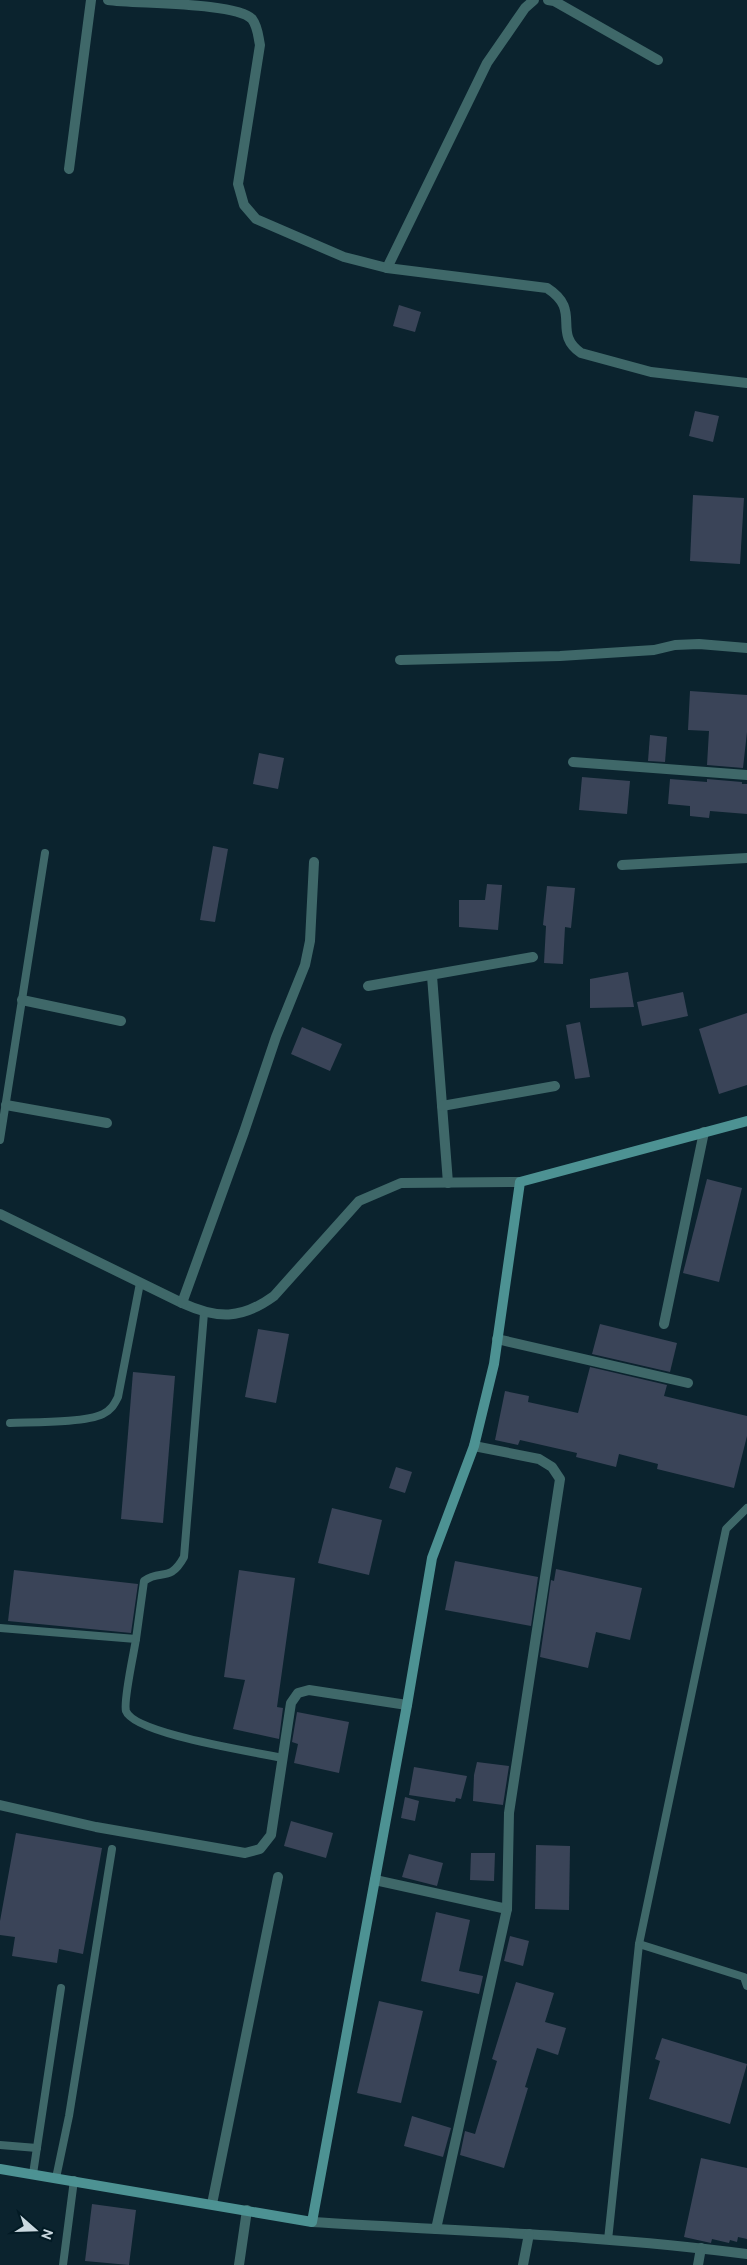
<svg xmlns="http://www.w3.org/2000/svg" width="747" height="2265" viewBox="0 0 747 2265" font-family="Cabin,sans-serif">
  <rect width="100%" height="100%" fill="#0b232e"/>
  <g fill="#3a4458">
    <polygon points="399,305 421,312 415,332 393,326"/>
    <polygon points="695,411 719,416 713,442 689,436"/>
    <polygon points="693,495 744,498 740,564 690,561"/>
    <polygon points="690,691 747,695 747,732 743,768 707,765 709,731 688,730"/>
    <polygon points="650,735 667,737 665,762 648,761"/>
    <polygon points="259,753 284,758 278,789 253,784"/>
    <polygon points="582,777 630,781 627,814 579,810"/>
    <polygon points="670,779 707,782 707,779 742,782 742,784 747,784 747,814 710,811 709,818 690,816 690,806 668,804"/>
    <polygon points="213,846 228,849 215,922 200,920"/>
    <polygon points="487,884 502,885 498,930 459,927 459,900 485,900"/>
    <polygon points="547,886 575,888 571,928 565,927 563,964 544,963 546,926 543,925"/>
    <polygon points="628,972 634,1007 590,1008 590,979"/>
    <polygon points="683,992 688,1016 642,1026 637,1002"/>
    <polygon points="747,1013 747,1085 719,1094 699,1029"/>
    <polygon points="580,1022 590,1077 575,1079 566,1025"/>
    <polygon points="302,1027 342,1044 330,1071 291,1054"/>
    <polygon points="707,1179 742,1188 719,1282 683,1273"/>
    <polygon points="600,1324 677,1343 670,1372 592,1354"/>
    <polygon points="258,1329 289,1334 276,1403 245,1397"/>
    <polygon points="590,1367 667,1385 664,1396 747,1416 747,1436 734,1488 657,1469 658,1464 619,1454 616,1467 576,1457 577,1453 520,1440 518,1445 495,1440 505,1391 529,1396 528,1402 578,1413"/>
    <polygon points="133,1372 175,1376 163,1523 121,1519"/>
    <polygon points="396,1467 412,1472 405,1493 389,1488"/>
    <polygon points="332,1508 382,1520 369,1575 318,1563"/>
    <polygon points="455,1561 538,1577 531,1626 445,1610"/>
    <polygon points="556,1569 642,1588 630,1640 596,1632 588,1668 540,1657 551,1580 554,1581"/>
    <polygon points="14,1570 138,1584 131,1633 8,1621"/>
    <polygon points="239,1570 295,1578 277,1707 283,1708 279,1739 233,1729 245,1680 224,1677"/>
    <polygon points="297,1712 349,1722 339,1773 294,1763 298,1744 292,1742"/>
    <polygon points="477,1762 509,1766 503,1805 473,1801 474,1775"/>
    <polygon points="414,1767 467,1776 461,1799 456,1798 455,1802 409,1795"/>
    <polygon points="405,1797 419,1801 415,1821 401,1818"/>
    <polygon points="291,1821 333,1833 326,1858 284,1846"/>
    <polygon points="16,1833 102,1848 83,1954 59,1949 57,1963 12,1956 15,1937 0,1935 0,1921"/>
    <polygon points="536,1845 570,1846 569,1910 535,1909"/>
    <polygon points="471,1853 495,1853 494,1881 470,1880"/>
    <polygon points="409,1854 443,1863 437,1886 402,1877"/>
    <polygon points="436,1912 470,1920 459,1971 483,1976 479,1994 421,1981"/>
    <polygon points="510,1936 529,1941 523,1966 504,1961"/>
    <polygon points="516,1982 554,1993 545,2022 566,2028 558,2055 537,2048 525,2087 528,2088 504,2168 460,2155 465,2131 475,2134 497,2061 492,2059"/>
    <polygon points="379,2001 423,2011 401,2103 357,2093"/>
    <polygon points="662,2038 747,2064 730,2124 649,2099 660,2061 655,2059"/>
    <polygon points="412,2116 451,2128 443,2157 404,2146"/>
    <polygon points="701,2158 747,2168 747,2239 738,2237 737,2242 730,2240 729,2243 712,2239 711,2243 684,2237"/>
    <polygon points="92,2204 136,2210 129,2265 85,2261"/>
  </g>
  <g fill="none" stroke-linecap="round" stroke-linejoin="round">
    <g stroke="#3f6869" stroke-width="8">
      <polyline points="0,1140 45,853"/>
      <path d="M10,1423C32,1422 85,1423 103,1414C111,1410 114,1405 118,1397L140,1283"/>
      <path d="M0,1628L136,1639C134,1653 123,1701 126,1711C134,1734 256,1752 282,1758"/>
      <path d="M136,1639L144,1581C161,1568 169,1584 184,1557L204,1313"/>
      <polyline points="639,1944 744,1977 747,1986"/>
      <polyline points="0,2145 37,2148"/>
      <polyline points="33,2174 61,1988"/>
      <polyline points="56,2178 69,2116 112,1849"/>
      <polyline points="608,2240 639,1944 726,1529 747,1508"/>
      <polyline points="63,2265 74,2180"/>
    </g>
    <g stroke="#3f6869" stroke-width="10">
      <path d="M108,0C135,4 236,2 252,19C258,27 258,36 260,45L238,184L244,205L256,219L344,257L387,268L547,288C583,311 551,332 581,353L651,372L747,383"/>
      <polyline points="548,0 554,1 658,60"/>
      <polyline points="69,169 91,0"/>
      <polyline points="387,268 487,63 525,8 534,0"/>
      <polyline points="400,660 560,656 654,650 675,645 699,644 747,648"/>
      <polyline points="573,762 747,775"/>
      <polyline points="622,865 747,858"/>
      <polyline points="432,976 448,1183"/>
      <polyline points="368,986 533,957"/>
      <polyline points="22,1000 121,1021"/>
      <polyline points="6,1105 107,1123"/>
      <polyline points="442,1106 555,1086"/>
      <path d="M0,1214L182,1303C217,1319 241,1320 274,1296L359,1201L401,1183L520,1182"/>
      <polyline points="182,1303 244,1132 276,1037 305,965 310,941 314,862"/>
      <polyline points="664,1324 704,1132"/>
      <polyline points="497,1339 688,1383"/>
      <polyline points="0,1805 96,1827 245,1853 260,1849 271,1835 291,1703 298,1693 309,1690 407,1705"/>
      <polyline points="375,1880 507,1909"/>
      <polyline points="212,2204 278,1877"/>
      <path d="M312,2222C457,2231 603,2235 747,2254"/>
      <polyline points="436,2229 507,1909 509,1813 560,1479 552,1467 539,1459 474,1446"/>
      <polyline points="239,2265 247,2210"/>
      <polyline points="523,2265 529,2234"/>
      <polyline points="698,2265 701,2248"/>
    </g>
    <polyline stroke="#4d9293" stroke-width="10" points="0,2169 312,2222 407,1705 432,1558 474,1446 494,1364 520,1182 747,1121"/>
  </g>
  <g transform="translate(35 2230) rotate(110)" stroke="#021a24" stroke-width="4" paint-order="stroke">
  <path d="M0-4L9 19L0 12L-9 19Z" fill="#cbd9e0"/>
  <text y="-8" font-size="14" font-weight="bold" text-anchor="middle" fill="#cbd9e0">N</text>
  </g>
</svg>
